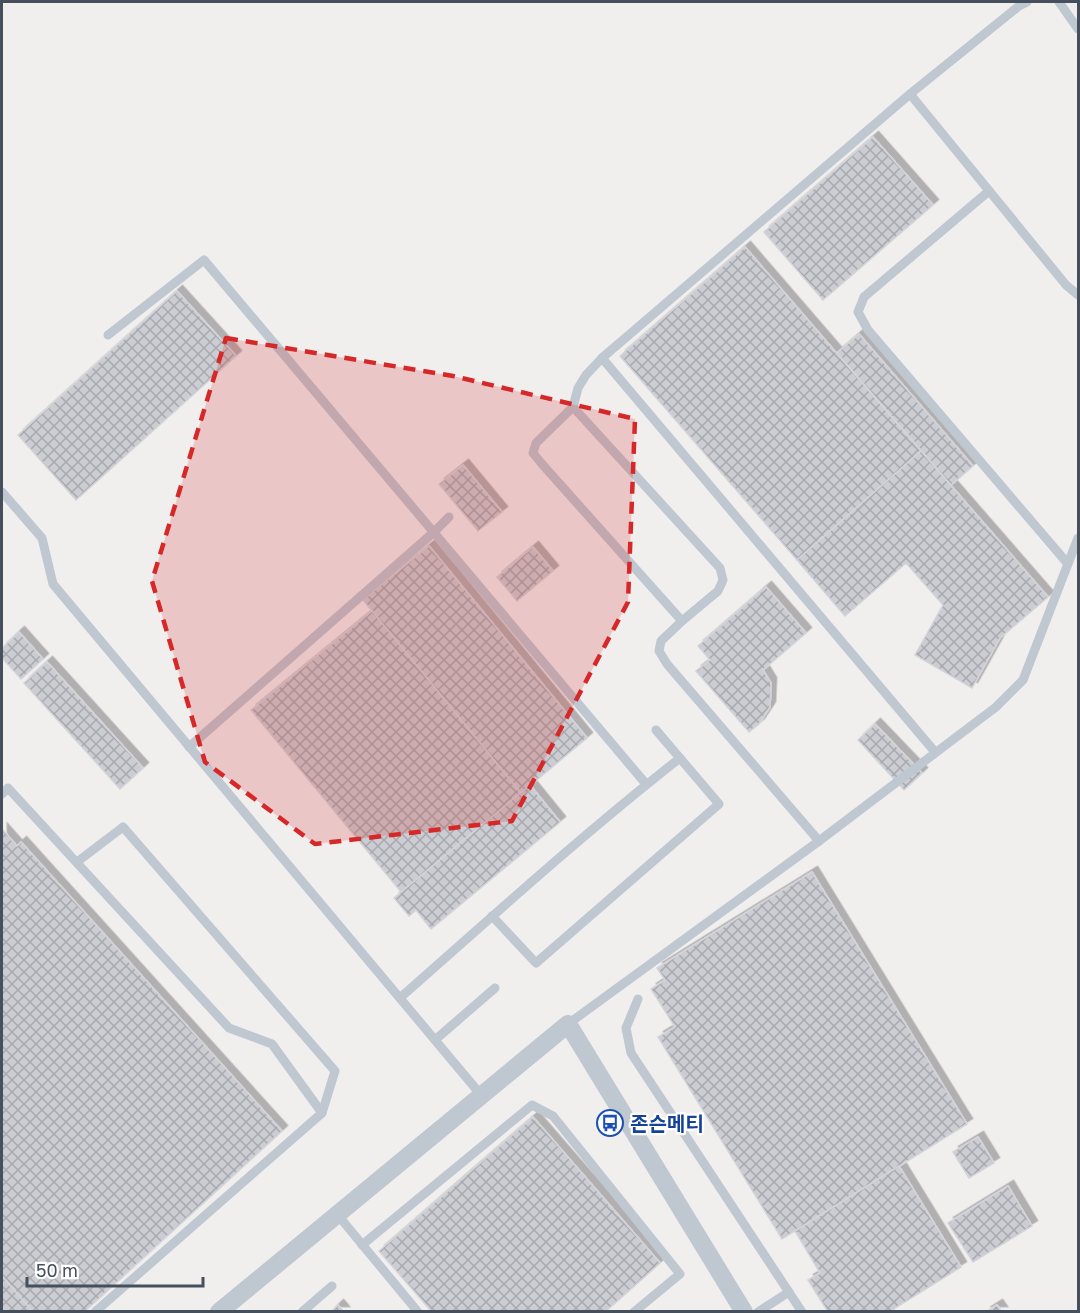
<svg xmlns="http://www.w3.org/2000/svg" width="1080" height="1313" viewBox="0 0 1080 1313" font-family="'Golos Text','Noto Sans KR',sans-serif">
  <defs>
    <pattern id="building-cross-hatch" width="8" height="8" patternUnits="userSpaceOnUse" patternTransform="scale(1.5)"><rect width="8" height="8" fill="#cbcdd3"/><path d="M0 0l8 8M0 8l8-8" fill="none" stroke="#a7a9ae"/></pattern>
    <filter id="shadow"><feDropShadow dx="5.5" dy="-5.5" stdDeviation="0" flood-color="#0004"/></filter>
  </defs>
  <rect width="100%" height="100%" fill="#f1eeee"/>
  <g fill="url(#building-cross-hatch)" stroke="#d2d4da" stroke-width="1.5" filter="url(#shadow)">
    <polygon points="873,137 933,205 823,300 764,232"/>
    <polygon points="745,247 921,451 797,560 620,356"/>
    <polygon points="177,291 236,356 76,500 18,435"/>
    <polygon points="859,334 973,466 951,485 837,353"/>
    <polygon points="921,451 1048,597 1000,638 972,688 915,655 943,605 906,563 845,616 797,560"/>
    <polygon points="463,465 502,512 478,531 439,484"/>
    <polygon points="429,546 587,738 521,793 363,600"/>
    <polygon points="533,547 553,571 517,601 497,577"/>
    <polygon points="766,587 806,633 763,670 771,683 770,707 759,724 749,732 696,671 710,660 698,646"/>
    <polygon points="372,611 521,793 401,892 251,710"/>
    <polygon points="19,632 43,659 21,679 2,658 2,648"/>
    <polygon points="47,662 143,768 120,789 24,683"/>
    <polygon points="875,724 922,773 904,790 858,740"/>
    <polygon points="530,785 560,822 431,929 416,910 409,916 394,898"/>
    <polygon points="2,829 17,846 21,842 282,1131 84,1312 33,1312 2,1276"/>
    <polygon points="812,872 967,1124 782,1239 658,1037 675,1027 651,989 665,980 657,968"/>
    <polygon points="533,1117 660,1263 605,1312 432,1312 379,1251"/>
    <polygon points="978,1137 994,1163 969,1178 953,1152"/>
    <polygon points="899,1166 961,1267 889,1312 828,1312 808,1280 820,1273 795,1231"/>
    <polygon points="1008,1186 1032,1226 973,1262 948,1223"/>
    <polygon points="2,1276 33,1312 2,1312"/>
    <polygon points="338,1305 344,1312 331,1312"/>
    <polygon points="997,1305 1002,1312 986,1312"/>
  </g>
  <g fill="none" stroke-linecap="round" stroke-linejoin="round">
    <g stroke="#bfc7d0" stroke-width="9">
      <polyline points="1059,2 1078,29"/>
      <polyline points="910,94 1066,285 1078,295"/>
      <polyline points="989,191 864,297 858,312 868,330 1068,564"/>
      <polyline points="108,335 204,260 646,784"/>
      <polyline points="602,358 935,752"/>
      <polyline points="573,407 720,568 723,580 718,591 682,621 661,641 659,651 667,664 819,841"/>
      <polyline points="2,492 42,538 53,584 481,1095"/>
      <polyline points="682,621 542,464 533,453 536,443 573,407 578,388 586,375 602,358 910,94 1019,6 1027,2"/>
      <polyline points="189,747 434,532 449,517"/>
      <polyline points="2,794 8,788 229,1028 272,1044 322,1113"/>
      <polyline points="77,862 123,827 335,1071 322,1113 95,1312"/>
      <polyline points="492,916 536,963 719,804 656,730"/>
      <path d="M400,998C492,917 583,834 680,758"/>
      <polyline points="638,999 626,1028 631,1053 802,1312"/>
      <polyline points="568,1024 819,841 996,707 1023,680 1078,538"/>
      <polyline points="435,1040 495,988"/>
      <polyline points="337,1214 418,1312"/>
      <polyline points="362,1245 532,1105 553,1116 680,1274 634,1312"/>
      <polyline points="302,1312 332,1286"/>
      <polyline points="758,1312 789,1292"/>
    </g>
    <polyline stroke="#bfc7d0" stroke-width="18" points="219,1312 568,1024 744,1312"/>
  </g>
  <path fill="#d62828" fill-opacity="0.2" stroke="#d62828" stroke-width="4.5" stroke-dasharray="12 8" stroke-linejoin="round" d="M226,338L453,376L635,419L628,602L512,821L315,844L205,762L152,581Z"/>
  <defs>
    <symbol id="bus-ring" viewBox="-11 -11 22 22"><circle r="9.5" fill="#fff" stroke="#1a4fb4" stroke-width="1.5"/><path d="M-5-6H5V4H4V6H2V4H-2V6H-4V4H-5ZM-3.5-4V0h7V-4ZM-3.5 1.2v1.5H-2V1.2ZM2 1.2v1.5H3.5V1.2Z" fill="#1a4fb4"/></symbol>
  </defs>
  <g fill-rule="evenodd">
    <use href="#bus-ring" x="595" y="1108" width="30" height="30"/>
  </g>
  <g text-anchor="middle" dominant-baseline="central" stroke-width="4.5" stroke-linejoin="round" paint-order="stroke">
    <g font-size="20" font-weight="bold" fill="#164399" stroke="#fff" text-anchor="start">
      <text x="630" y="1123">존슨메티</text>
    </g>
  </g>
  <rect width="1080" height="1313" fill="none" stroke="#46505c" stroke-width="6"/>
  <path d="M27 1277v9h176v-9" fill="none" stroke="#46505c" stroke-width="3"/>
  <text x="36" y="1277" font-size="18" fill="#46505c" stroke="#ffffff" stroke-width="4.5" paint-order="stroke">50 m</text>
</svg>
